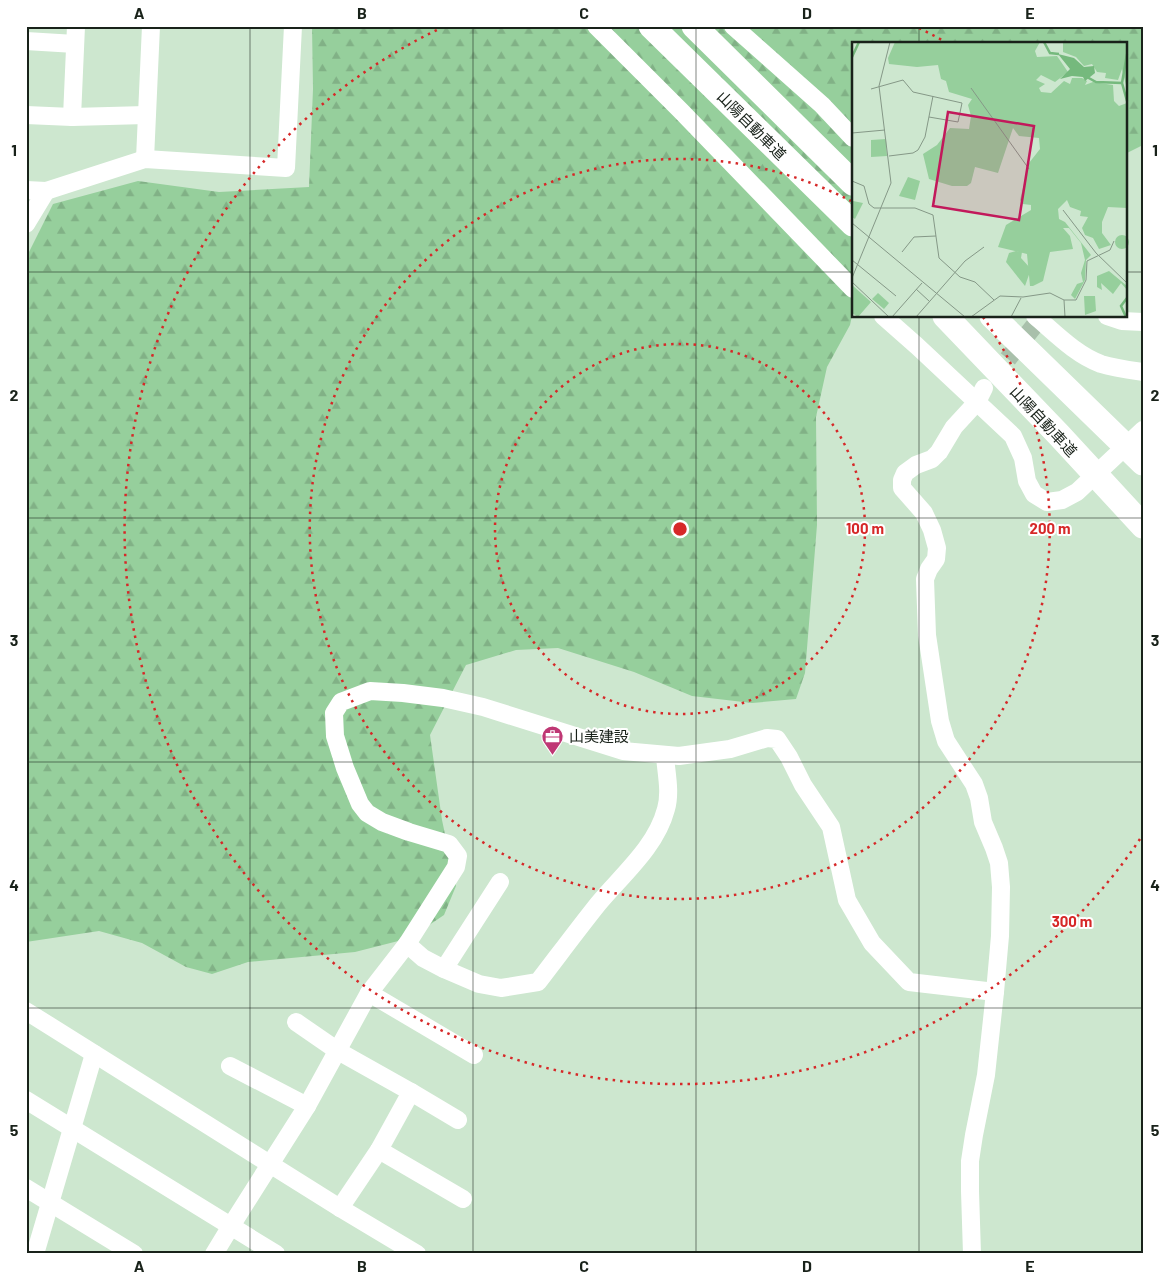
<svg xmlns="http://www.w3.org/2000/svg" width="1169" height="1280" viewBox="0 0 1169 1280" font-family="Barlow,'Noto Sans JP',sans-serif">
  <defs>
    <pattern id="forest-firs" width="22" height="20" patternUnits="userSpaceOnUse" patternTransform="scale(1.25)"><rect width="22" height="20" fill="#96cf9c"/><path d="M5 1l3.5 6h-7zM16 11l3.5 6h-7z" fill="#81b186"/></pattern>
  </defs>
  <rect width="100%" height="100%" fill="#cde7cf"/>
  <polygon fill="url(#forest-firs)" points="312,26 1143,26 1143,145 1125,154 1125,44 853,44 853,311 850,325 827,367 816,417 817,525 805,673 796,699 752,703 692,696 634,672 558,648 516,650 466,665 430,735 442,820 456,886 444,915 410,938 355,952 248,962 212,974 186,967 142,943 99,931 26,942 26,258 53,204 138,181 219,192 309,187 313,89"/>
  <g fill="none" stroke-linecap="round" stroke-linejoin="round">
    <polyline stroke="#a9c0ab" stroke-width="18" stroke-dasharray="18 9" stroke-linecap="butt" points="991,380 1042,316"/>
    <g stroke="#fff" stroke-width="18">
      <polyline points="596,26 681,111 853,289"/>
      <polyline points="733,26 822,105 853,138"/>
      <polyline points="26,41 75,44"/>
      <polyline points="26,115 72,117 146,115"/>
      <polyline points="72,117 76,26"/>
      <polyline points="145,159 151,26"/>
      <polyline points="26,190 46,191 145,159 286,168 293,26"/>
      <polyline points="26,224 46,191"/>
      <polyline points="883,316 917,346 1013,436 1023,458 1027,481 1034,494 1047,502 1062,500 1077,492 1143,430"/>
      <path d="M1035,316C1055,333 1076,355 1101,364C1114,368 1129,370 1143,372"/>
      <polyline points="1107,316 1122,321 1143,322"/>
      <path d="M407,944L423,958L444,969L479,984L501,988L538,982C558,956 578,929 598,904C623,874 656,847 666,809C671,792 666,772 665,756"/>
      <polyline points="444,969 500,882"/>
      <polyline points="369,993 474,1055"/>
      <polyline points="26,1011 340,1208 417,1254"/>
      <polyline points="296,1022 338,1051 411,1092 458,1120"/>
      <polyline points="230,1066 307,1106"/>
      <polyline points="26,1100 276,1254"/>
      <polyline points="379,1150 463,1199"/>
      <polyline points="26,1188 134,1254"/>
      <polyline points="340,1208 379,1150 411,1092"/>
      <polyline points="35,1254 94,1054"/>
      <polyline points="214,1254 231,1226 307,1106 369,993 407,944 456,867 458,856 449,844 409,832 382,822 367,813 360,804 345,768 335,736 334,713 341,702 370,691 403,693 443,698 483,707 623,751 679,756 730,749 767,738 777,739 789,757 803,785 831,827 847,900 872,943 909,982 995,992"/>
      <polyline points="972,1254 970,1191 970,1161 974,1135 986,1075 995,992 1000,936 1001,887 999,863 994,848 983,822 979,798 974,784 946,741 940,721 927,635 925,579 929,569 936,559 937,548 932,530 924,513 902,488 902,480 905,473 916,465 932,459 939,452 954,427 977,402 984,388"/>
    </g>
    <g stroke="#fff" stroke-width="25">
      <polyline points="651,26 853,224"/>
      <polyline points="694,26 853,183"/>
      <polyline points="945,316 1059,435 1143,526"/>
      <polyline points="992,316 1143,463"/>
    </g>
  </g>
  <path fill="none" stroke="#19221a" stroke-width="1" stroke-opacity="0.55" d="M250,26V1254M473,26V1254M696,26V1254M919,26V44M26,272H853M1125,272H1143M919,316V1254M26,518H1143M26,762H1143M26,1008H1143"/>
  <g fill="none" stroke="#d62828" stroke-width="2.5" stroke-dasharray="2.5 5">
    <circle cx="680" cy="529" r="185"/>
    <path d="M983 317A370 370 0 1 1 851 201"/>
    <path d="M1140 839A555 555 0 1 1 441 28M919 28A555 555 0 0 1 949 44"/>
  </g>
  <defs>
    <symbol id="office-pin" viewBox="-11 -11 22 30"><path d="M0 17L-7.5 6A9.5 9.5 0 1 1 7.5 6Z" fill="#bf3774" stroke="#fff"/><path d="M-6-3h4V-5.5h4V-3h4V5H-6ZM-1-4.5V-3h2v-1.5ZM-6 0V1H6V0Z" fill="#fff"/></symbol>
  </defs>
  <g fill-rule="evenodd">
    <use href="#office-pin" x="540" y="724" width="25" height="34"/>
  </g>
  <g text-anchor="middle" dominant-baseline="central" stroke-width="4" stroke-linejoin="round" paint-order="stroke">
    <g font-size="15" fill="#19221a" stroke="#fff">
      <text transform="translate(752 125) rotate(45)">山陽自動車道</text>
      <text transform="translate(1044 421) rotate(47)">山陽自動車道</text>
    </g>
    <g font-size="15" fill="#19221a" stroke="#fff" text-anchor="start">
      <text x="569" y="736">山美建設</text>
    </g>
  </g>
  <g transform="translate(852 42)">
    <rect width="275" height="275" fill="#cde7cf"/>
    <path d="M43,0H188L183,9L185,15L205,14L216,30L203,40L189,33L184,38L193,42L187,46L189,50L199,51L212,39L218,42L220,36H230L235,39L233,43L241,40L261,43L262,59L267,64L275,61V166L256,165L250,180V191L259,203L247,207L241,196L233,193L230,186L236,175L228,174L229,169L218,165L215,158L206,167L207,177L213,180L239,213L234,218L233,238L223,257L219,253L225,242L231,240L229,231L233,218L229,201L217,186H211L218,194L221,207L198,210L191,239L181,244H178L175,212L146,205L154,183L179,168V163L171,162L168,158L177,121L188,107L187,96L167,94L161,86L146,131L123,125L119,141L115,144H100L77,137L71,112L85,103L98,86L117,87L119,74L116,63L120,57L97,50L94,39L89,37L86,23L65,25L37,22L36,16ZM202,0H275V47L270,27L266,38L253,36L254,31L245,30L240,22L232,24L224,15L211,10V1ZM257,229L275,244V248L269,241L261,252L249,241L250,248L245,245V234Z" fill="#96cf9c"/>
    <path d="M34,97L35,114L19,115V98Z" fill="#96cf9c"/>
    <path d="M56,135L68,139L63,158L47,154ZM1,159L11,161L3,177L0,175ZM263 200a7 7 0 1 1 14 0a7 7 0 1 1-14 0ZM164,209L170,210L169,216L179,227L173,244L154,220L157,211ZM0,243L19,260L6,275L0,271ZM26,251L37,261L32,267L20,257ZM243,254L244,269L233,273L232,254Z" fill="#96cf9c"/>
    <path d="M206,12L222,16L232,25L242,24L243,31L233,39L231,35L220,34L208,37L218,27Z" fill="#75b97d"/>
    <path fill="none" stroke="#75b97d" stroke-width="2.5" d="M192,0L198,11L207,12M0,15L7,0M235,35L244,40L270,41L275,59M270,41L275,12M274,275L269,264L275,256"/>
    <path fill="none" stroke="#859887" stroke-width="1" d="M119,46L177,127M19,47L51,38L61,50L110,61L106,80L77,75M0,91L33,88M37,114L61,111L66,108L73,95L81,54M0,139L12,144L17,162L22,166H63L81,173L87,216L108,235L123,240L142,258M211,168L244,211L275,241M0,181L113,275M50,210L62,195L84,194M0,218L44,254M0,236L39,141L27,44L38,0M0,240L37,275M64,247L77,259M212,258H224L234,238L235,219L258,208L262,199M40,275L70,241M64,275L113,219L132,205M119,275L148,254L171,255L198,251L212,258L213,275M159,275L169,256"/>
    <path fill="#c2185b" fill-opacity="0.15" stroke="#c2185b" stroke-width="2.5" d="M96,70L182,84L167,178L81,164Z"/>
    <rect width="275" height="275" fill="none" stroke="#19221a" stroke-width="2.5"/>
  </g>
  <circle cx="680" cy="529" r="8" fill="#d62828" stroke="#fff" stroke-width="2.5"/>
  <g font-size="15" text-anchor="middle" font-weight="bold" fill="#d62828" stroke="#fff" stroke-width="4" stroke-linejoin="round" paint-order="stroke">
    <text x="865" y="534">100 m</text>
    <text x="1050" y="534">200 m</text>
    <text x="1072" y="927">300 m</text>
  </g>
  <rect width="1169" height="1280" fill="none" stroke="#ffffff" stroke-width="55"/>
  <rect x="28" y="28" width="1114" height="1224" fill="none" stroke="#19221a" stroke-width="2"/>
  <g font-size="16" text-anchor="middle" font-weight="bold" fill="#19221a">
    <text x="139" y="19">A</text>
    <text x="362" y="19">B</text>
    <text x="584" y="19">C</text>
    <text x="807" y="19">D</text>
    <text x="1030" y="19">E</text>
    <text x="14" y="156">1</text>
    <text x="1155" y="156">1</text>
    <text x="14" y="401">2</text>
    <text x="1155" y="401">2</text>
    <text x="14" y="646">3</text>
    <text x="1155" y="646">3</text>
    <text x="14" y="891">4</text>
    <text x="1155" y="891">4</text>
    <text x="14" y="1136">5</text>
    <text x="1155" y="1136">5</text>
    <text x="139" y="1272">A</text>
    <text x="362" y="1272">B</text>
    <text x="584" y="1272">C</text>
    <text x="807" y="1272">D</text>
    <text x="1030" y="1272">E</text>
  </g>
</svg>
